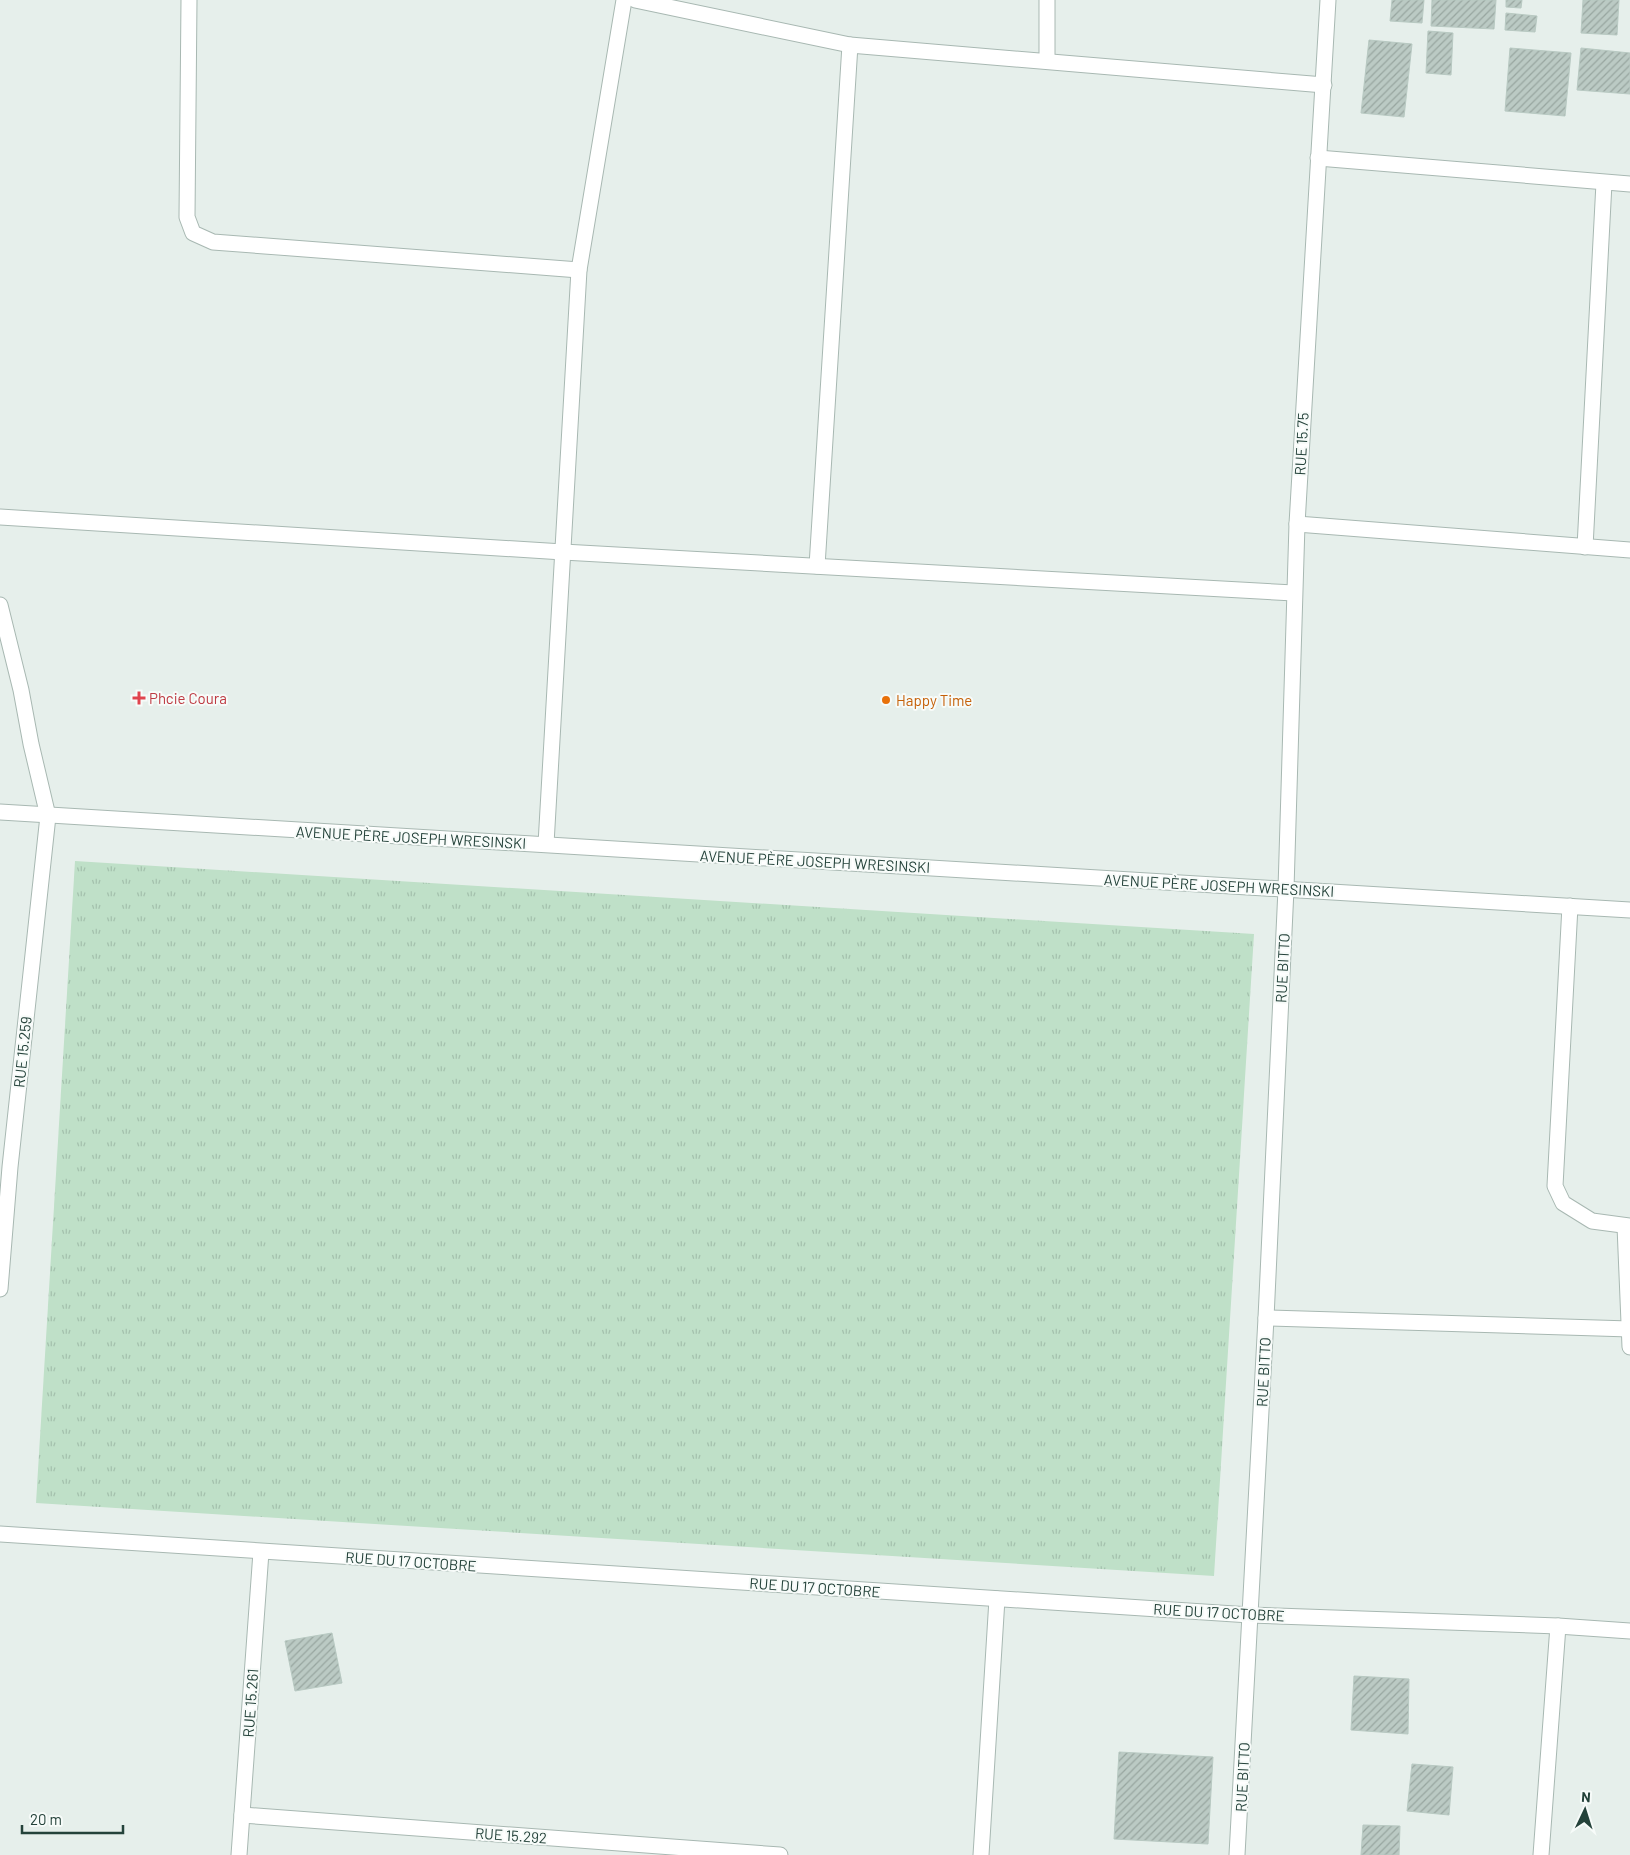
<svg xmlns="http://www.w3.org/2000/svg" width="1630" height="1855" viewBox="0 0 1630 1855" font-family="Barlow,sans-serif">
  <defs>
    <pattern id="park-tufts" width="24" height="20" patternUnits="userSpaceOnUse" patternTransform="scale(1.25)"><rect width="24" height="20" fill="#bfe0c8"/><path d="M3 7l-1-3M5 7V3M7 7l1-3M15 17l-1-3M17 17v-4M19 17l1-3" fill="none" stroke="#a4c1ad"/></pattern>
    <pattern id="building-hatch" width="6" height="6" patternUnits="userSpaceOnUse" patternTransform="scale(1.25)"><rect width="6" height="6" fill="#bbcac4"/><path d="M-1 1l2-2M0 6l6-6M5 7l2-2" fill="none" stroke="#98a6a0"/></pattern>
  </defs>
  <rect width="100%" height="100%" fill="#e6efeb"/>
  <polygon fill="url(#park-tufts)" points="75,861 1254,934 1214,1576 36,1503"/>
  <g fill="url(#building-hatch)" stroke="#b8c9c2">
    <polygon points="1392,0 1424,0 1422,23 1390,21"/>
    <polygon points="1432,0 1496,0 1494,29 1431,26"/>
    <polygon points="1506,0 1522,0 1521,8 1506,7"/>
    <polygon points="1583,0 1619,0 1617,35 1581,33"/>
    <polygon points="1506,13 1537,16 1535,32 1505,30"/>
    <polygon points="1428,31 1453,33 1451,75 1426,73"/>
    <polygon points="1369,40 1412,44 1404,117 1361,113"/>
    <polygon points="1510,48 1571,53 1565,116 1505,111"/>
    <polygon points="1581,48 1630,53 1630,94 1577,90"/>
    <polygon points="332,1633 342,1683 295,1691 285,1641"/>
    <polygon points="1354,1676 1409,1679 1408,1734 1351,1730"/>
    <polygon points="1119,1752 1213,1757 1208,1844 1114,1839"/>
    <polygon points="1412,1764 1453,1767 1449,1815 1407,1811"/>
    <polygon points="1363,1825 1400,1826 1399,1855 1361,1855"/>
  </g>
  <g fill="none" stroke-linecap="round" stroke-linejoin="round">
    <defs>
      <g id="minor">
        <polyline points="189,0 187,217 193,233 213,242 579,270"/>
        <polyline points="635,0 850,45 1324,85"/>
        <polyline points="1047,0 1047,61"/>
        <polyline points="1318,158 1630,184"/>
        <polyline points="0,517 563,552 1294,593"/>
        <polyline points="1297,524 1630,550"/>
        <polyline points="1585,547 1604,183"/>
        <polyline points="817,566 850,45"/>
        <polyline points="0,605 21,690 31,744 48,816 10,1167 0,1289"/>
        <polyline points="0,812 1630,910"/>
        <polyline points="546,844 579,270 624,0"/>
        <polyline points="1570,906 1555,1186 1563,1203 1592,1221 1630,1226"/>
        <polyline points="1625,1226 1630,1347"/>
        <polyline points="1266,1318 1630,1329"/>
        <polyline points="0,1534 1250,1615 1558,1626 1630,1631"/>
        <polyline points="242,1815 780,1855"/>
        <polyline points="239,1855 261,1552"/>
        <polyline points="981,1855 997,1599"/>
        <polyline points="1237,1855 1266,1318 1286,889 1297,524 1328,0"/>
        <polyline points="1541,1855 1558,1626"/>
      </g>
    </defs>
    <use href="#minor" stroke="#a8b8b2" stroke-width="17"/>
    <use href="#minor" stroke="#fff" stroke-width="15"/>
  </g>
  <path fill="#e0444e" stroke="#f7fbf9" stroke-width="2" d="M136.5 690.5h5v5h5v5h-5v5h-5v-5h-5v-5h5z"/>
  <circle fill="#e8710a" stroke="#f7fbf9" stroke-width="2" cx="886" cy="700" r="5"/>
  <g text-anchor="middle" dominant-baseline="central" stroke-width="4" stroke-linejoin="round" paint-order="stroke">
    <g font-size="15" fill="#24423a" stroke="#f7fbf9">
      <text transform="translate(1301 444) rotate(-87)">RUE 15.75</text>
      <text transform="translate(411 837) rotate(3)">AVENUE PÈRE JOSEPH WRESINSKI</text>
      <text transform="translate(815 861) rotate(3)">AVENUE PÈRE JOSEPH WRESINSKI</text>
      <text transform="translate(1219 885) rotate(3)">AVENUE PÈRE JOSEPH WRESINSKI</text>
      <text transform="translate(1282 968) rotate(-87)">RUE BITTO</text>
      <text transform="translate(22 1052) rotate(-84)">RUE 15.259</text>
      <text transform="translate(1263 1372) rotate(-87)">RUE BITTO</text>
      <text transform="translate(411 1561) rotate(4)">RUE DU 17 OCTOBRE</text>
      <text transform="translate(815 1587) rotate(4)">RUE DU 17 OCTOBRE</text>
      <text transform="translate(1219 1612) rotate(3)">RUE DU 17 OCTOBRE</text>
      <text transform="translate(250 1703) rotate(-86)">RUE 15.261</text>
      <text transform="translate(1242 1777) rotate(-87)">RUE BITTO</text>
      <text transform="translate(511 1835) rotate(4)">RUE 15.292</text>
    </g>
    <g font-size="15" fill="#be3a42" stroke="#f7fbf9" text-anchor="start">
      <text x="149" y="698">Phcie Coura</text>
    </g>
    <g font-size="15" fill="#c56008" stroke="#f7fbf9" text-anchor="start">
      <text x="896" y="700">Happy Time</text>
    </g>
  </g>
  <g transform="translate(1585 1810) rotate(4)" stroke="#f7fbf9" stroke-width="4" paint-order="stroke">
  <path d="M0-4L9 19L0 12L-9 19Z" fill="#24423a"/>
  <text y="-8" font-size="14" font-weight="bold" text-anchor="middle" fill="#24423a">N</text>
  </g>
  <path d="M22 1825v8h101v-8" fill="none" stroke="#24423a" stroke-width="2.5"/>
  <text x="30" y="1825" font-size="15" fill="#24423a" stroke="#f7fbf9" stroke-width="4" paint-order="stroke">20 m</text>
</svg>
